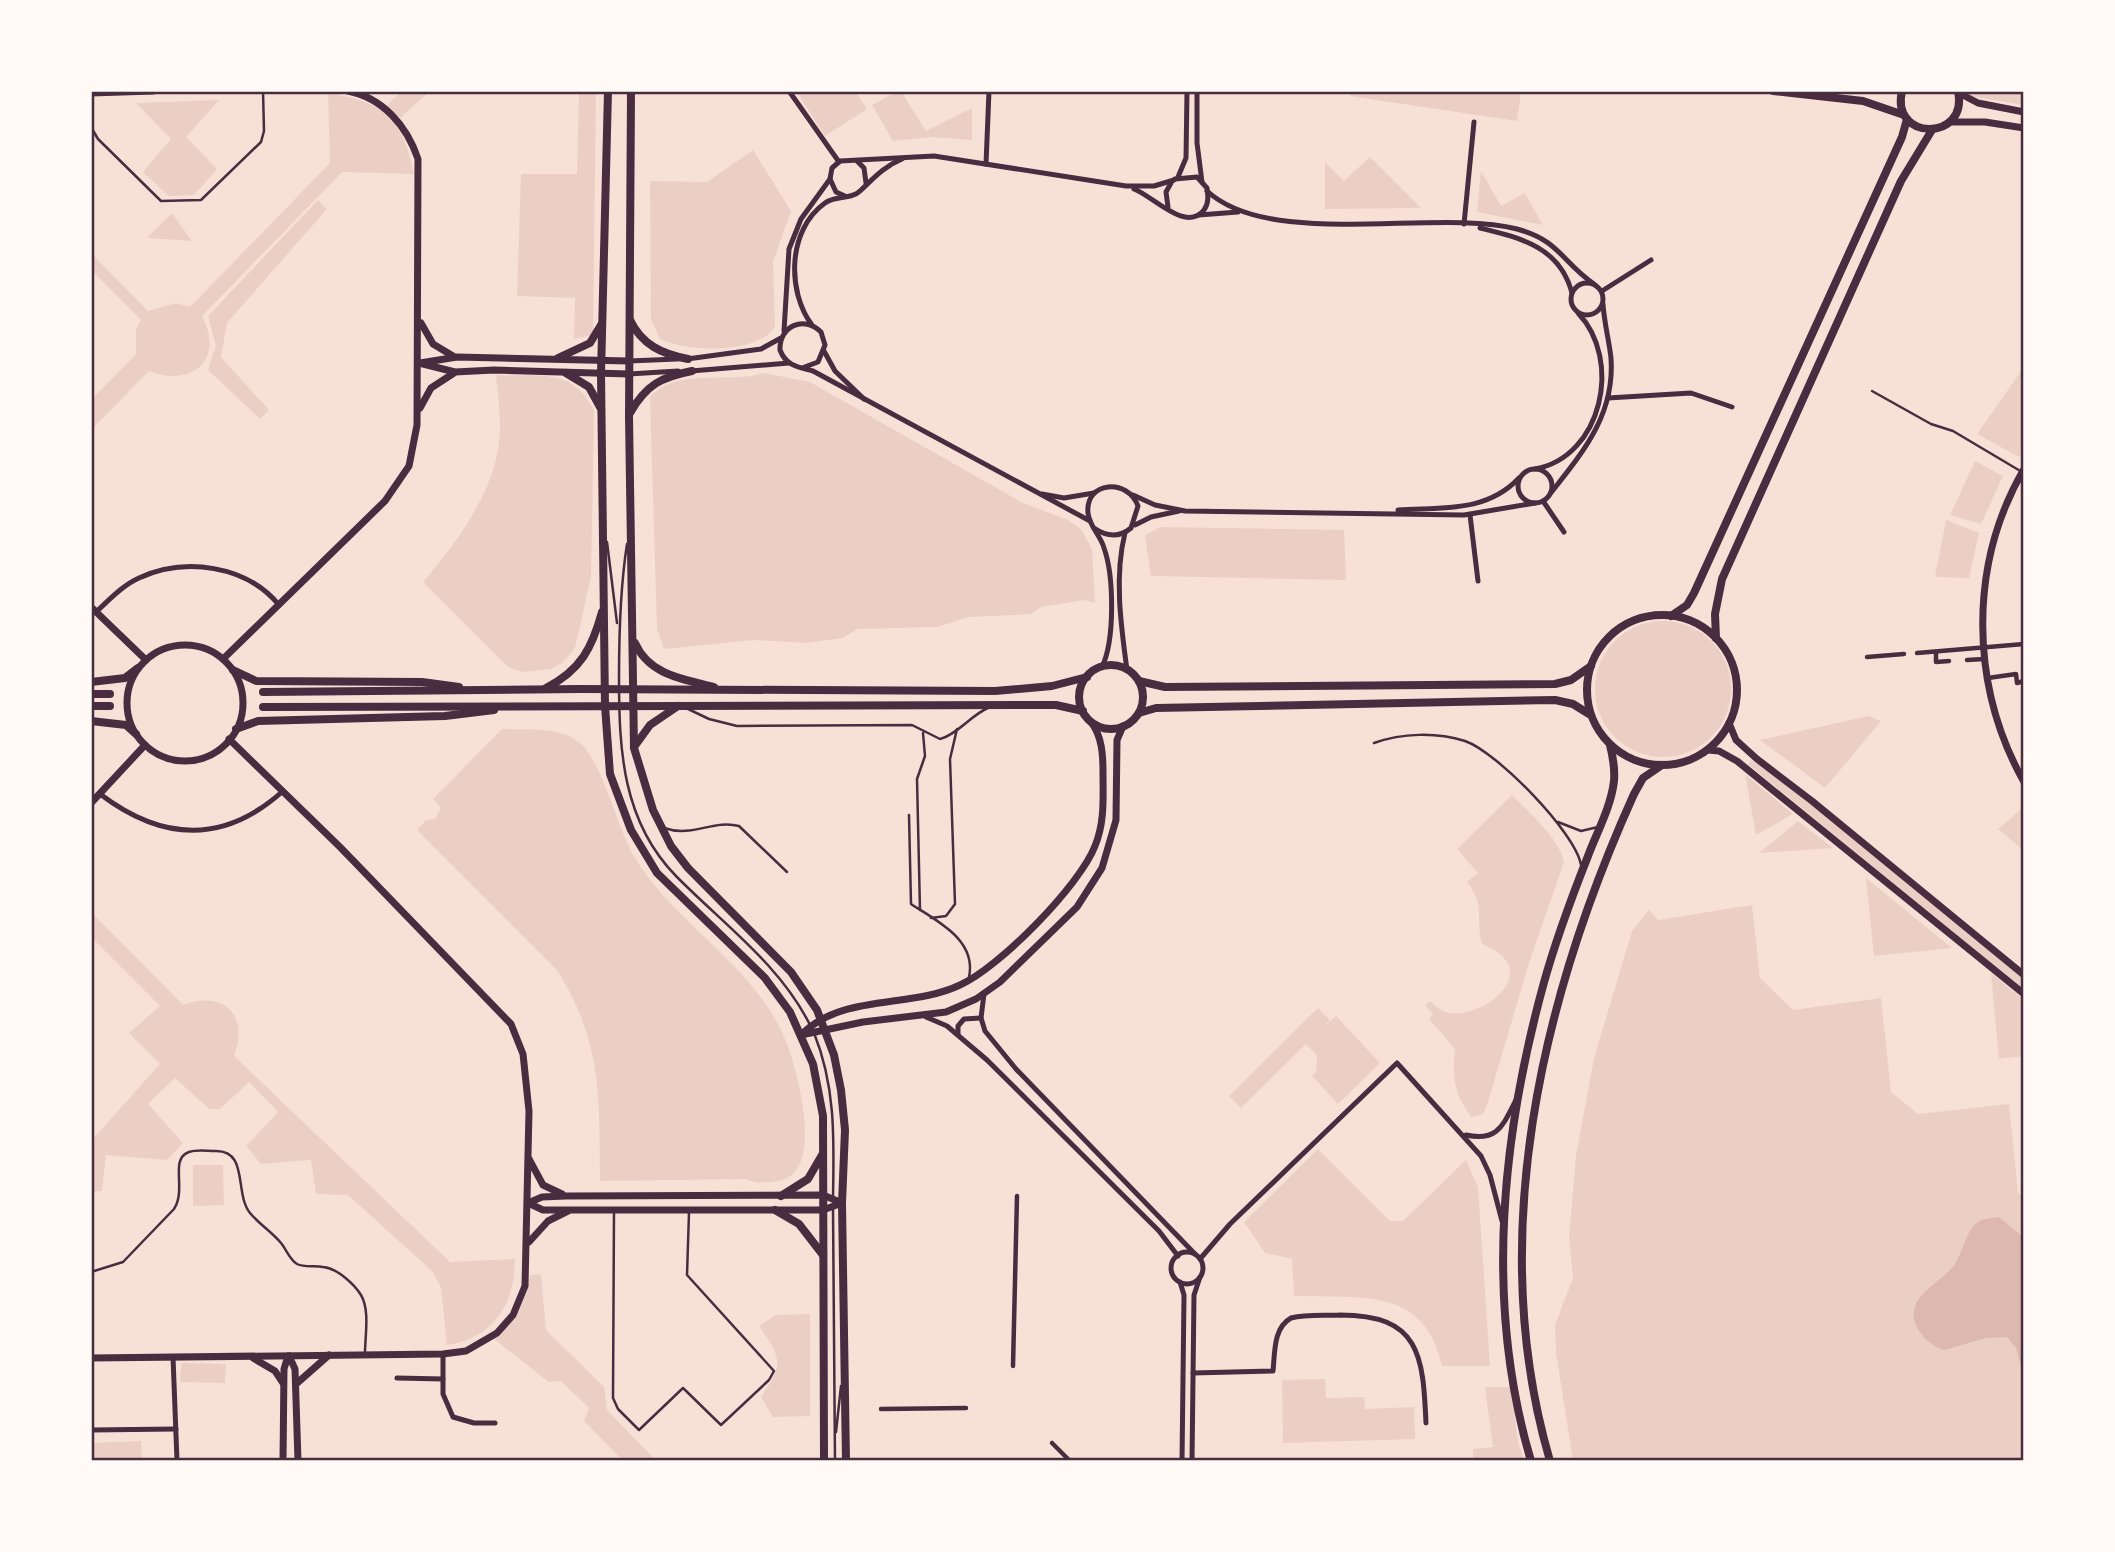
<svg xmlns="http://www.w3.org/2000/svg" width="2115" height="1552" viewBox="0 0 2115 1552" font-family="Helvetica,sans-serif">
  <rect width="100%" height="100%" fill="#f7e1d7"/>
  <g fill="#ebcfc5">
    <polygon points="402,91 430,91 400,118 387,105"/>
    <polygon points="579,91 596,91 593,335 574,339 575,298 517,296 521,174 577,174"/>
    <polygon points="796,91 855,91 867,109 825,136"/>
    <polygon points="898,91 901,91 926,131 972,108 972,140 931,137 893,141 872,105"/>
    <polygon points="1351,91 1507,91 1521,93 1517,121 1350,96"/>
    <polygon points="1963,91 2024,91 2024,105 1975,97"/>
    <path d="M328,94C382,99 404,121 414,174L342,172L202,316C225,360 192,388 149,371L91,430V400L136,354V329L141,320L91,270V253L148,311L176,303L190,307L330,163Z"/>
    <polygon points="219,100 186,137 217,169 194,195 169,196 143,172 171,139 136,103"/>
    <path d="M753,150L791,211L773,262L775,326C760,355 686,352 660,339L651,319L650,181L707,182Z"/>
    <polygon points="1370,157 1421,208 1325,209 1325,162 1344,181"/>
    <polygon points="1481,171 1501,206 1525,193 1543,225 1477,212"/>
    <polygon points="318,200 327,209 227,323 221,357 269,410 260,419 208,370 216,346 208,316"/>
    <polygon points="172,213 192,241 147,238"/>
    <polygon points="2024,367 2024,447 2019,457 1977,434"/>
    <path d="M764,373L810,382L1021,502L1068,520L1081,529L1092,549L1095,603L1084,600L1041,607L1031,614L969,617L937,627L857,629L843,638L807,643L754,640L664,649L657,629L650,397C676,367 729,384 764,373Z"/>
    <path d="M496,375C540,377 572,367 594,410L591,577L575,648L562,663L551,669L522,672L508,667L423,582C459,540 499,486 500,429C500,411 498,392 496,375Z"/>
    <polygon points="1975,461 2003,476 1981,524 1950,515"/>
    <polygon points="1946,520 1979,533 1969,578 1935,577"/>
    <polygon points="1161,527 1344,530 1346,580 1151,576 1145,535"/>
    <circle cx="1663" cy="689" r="68"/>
    <polygon points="1869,716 1881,721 1825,788 1760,740"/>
    <path d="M502,729C526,730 559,726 579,742C602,760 617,828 634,856C675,925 753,963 785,1039C797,1066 827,1177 777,1181C767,1182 755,1185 747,1179L600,1181C599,1098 603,1043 557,970L417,830L426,820L435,819L441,808L433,799Z"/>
    <polygon points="1751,760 1801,795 2024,975 2024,990 1748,764"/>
    <polygon points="1745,774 1793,814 1756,835"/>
    <path d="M1512,795C1530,814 1558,836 1564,862L1530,960L1487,1105L1483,1114L1471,1117C1454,1094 1452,1077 1455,1049L1429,1019L1433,1014L1425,1005L1430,1001C1434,1004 1438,1009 1443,1011C1475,1025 1551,972 1482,944C1475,916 1486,907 1467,882L1478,873L1457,849Z"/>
    <polygon points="2024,807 2024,851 1998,829"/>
    <polygon points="1798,821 1833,848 1759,853"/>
    <polygon points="1866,878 1952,948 1874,956"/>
    <polygon points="1752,905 1760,978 1793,1010 1881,998 1891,1092 1918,1114 2009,1104 2018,1193 2024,1198 2024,1461 1573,1461 1556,1353 1555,1325 1573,1278 1569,1239 1576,1156 1594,1058 1632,931 1649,910 1658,920"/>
    <path d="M91,912L183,1005C223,990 250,1015 234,1056L450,1262L515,1259C515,1305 493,1338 447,1345L441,1288L433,1272L348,1195L316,1194L311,1160L261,1164L246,1146L278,1112L249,1082L220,1109H209L175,1078L148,1104L183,1143L167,1160L106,1155L102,1191L91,1192V1141L160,1064L129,1033L160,1006L91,937Z"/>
    <polygon points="1991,973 2024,1000 2024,1056 1999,1059"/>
    <polygon points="1318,1008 1330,1020 1318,1032 1336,1016 1380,1063 1338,1104 1312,1076 1316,1072 1317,1055 1306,1044 1241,1108 1229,1096"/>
    <path d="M1318,1149L1390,1221H1403L1466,1160L1478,1187L1490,1366H1442C1424,1285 1360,1299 1294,1296L1292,1259L1265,1253L1244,1222Z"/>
    <polygon points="193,1165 223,1165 224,1205 193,1206"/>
    <path d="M541,1274L546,1330L604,1387L607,1410L657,1461H623L584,1421L589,1408L561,1381L549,1382L494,1339C514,1318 526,1305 530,1275Z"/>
    <path d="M810,1314V1416L773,1417L761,1397C784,1363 782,1360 759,1326L776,1315Z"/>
    <polygon points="181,1363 226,1364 225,1383 180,1382"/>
    <polygon points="1325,1379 1326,1398 1364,1397 1365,1409 1414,1407 1415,1439 1283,1443 1282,1380"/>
    <polygon points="1485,1387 1511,1387 1518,1442 1524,1461 1473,1461 1473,1449 1493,1447"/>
    <polygon points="141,1441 142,1461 91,1461 91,1443"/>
  </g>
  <path fill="#dcb8b0" d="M1999,1217L2024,1238V1377L2016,1348L2007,1337L1986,1338L1944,1350C1922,1343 1902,1316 1922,1295C1932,1284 1945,1277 1954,1265C1963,1253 1966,1230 1978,1222C1984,1218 1992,1218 1999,1217Z"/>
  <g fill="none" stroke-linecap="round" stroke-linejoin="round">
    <g stroke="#4a2c40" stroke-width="2.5">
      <polyline points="91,127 98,139 161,201 201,200 261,142 264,131 263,91"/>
      <polyline points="1872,391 1931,424 1953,431 2022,472"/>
      <polyline points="607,542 617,623"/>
      <path d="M627,544C620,589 619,632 619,677C619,749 622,821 676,876C723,924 781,965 811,1027"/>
      <path d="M686,708L709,719L737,726L912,725L940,739C958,734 971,715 988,708"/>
      <path d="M1374,743C1402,733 1436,732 1465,741C1497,752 1576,833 1581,865"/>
      <path d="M909,815L911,904C937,921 977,940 969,977"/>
      <polyline points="1558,822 1581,831 1598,827"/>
      <path d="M664,828C693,838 713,819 739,826L787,872"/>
      <polyline points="920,910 917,779 925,756 923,733"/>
      <polyline points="931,918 946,916 955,904 950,759 957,729"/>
      <path d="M814,1033C836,1087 834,1141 833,1198"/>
      <polyline points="833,1208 835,1461"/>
      <polyline points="614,1210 613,1398 618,1409 639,1430 683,1388 721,1425 769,1380 774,1371 687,1275 689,1213"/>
      <path d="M91,1272L123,1262L174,1209C187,1189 169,1159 189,1152C197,1149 207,1151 215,1151C249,1150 234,1193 250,1213C259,1224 272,1232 281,1243C286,1249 290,1260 297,1264C305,1268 315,1265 323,1267C337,1268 354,1284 361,1295C370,1310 365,1336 365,1353"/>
      <polyline points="836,1432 841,1386"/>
    </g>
    <g stroke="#4a2c40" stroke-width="4.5">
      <polyline points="1936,652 1936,662 1949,661"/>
      <polyline points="1917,653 2024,644"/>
      <polyline points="1867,657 1904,654"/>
      <polyline points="1967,660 1984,659"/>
      <polyline points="1988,678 2016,674 2017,683 2024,681"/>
      <polyline points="1013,1366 1017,1196"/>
      <polyline points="881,1409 966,1408"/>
      <polyline points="1052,1443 1070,1461"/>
    </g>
    <g stroke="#4a2c40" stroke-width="5">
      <polyline points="789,91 839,162"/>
      <polyline points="1197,91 1197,143 1202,182"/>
      <polyline points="857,161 864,168 866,183"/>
      <polyline points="986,164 989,91"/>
      <polyline points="1178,177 1186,158 1187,91"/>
      <path d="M1134,189C1153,196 1186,233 1204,210C1209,203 1208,196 1207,188L1197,177L1175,179"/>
      <path d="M1207,191C1271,250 1436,208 1517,229C1559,240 1562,262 1594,284"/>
      <polyline points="845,196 836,192 830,179 832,168 840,161 934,156 1126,186 1154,186 1174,180"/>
      <polyline points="1168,207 1166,192 1171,183"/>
      <polyline points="1199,215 1238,212"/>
      <polyline points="1464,224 1474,122"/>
      <path d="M1480,228C1521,238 1560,247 1572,293"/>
      <circle cx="1587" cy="299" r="16"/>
      <polyline points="1602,291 1651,260"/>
      <path d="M812,325C787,292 787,230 825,203C835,195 851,200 860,191C874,178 883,167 902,159"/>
      <polyline points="784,331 789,249 801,219 830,179"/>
      <polyline points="824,351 835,371 864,399"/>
      <polyline points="687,359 761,349 781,338"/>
      <polyline points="629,361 677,359"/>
      <path d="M802,368L818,362L825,345L821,332C804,315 779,326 780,350C786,366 798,367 813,371L1090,521"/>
      <polyline points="691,371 789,363"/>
      <polyline points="629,374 678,371"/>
      <polyline points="1608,398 1691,393 1732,407"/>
      <circle cx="1535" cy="486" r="17"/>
      <path d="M1535,469C1602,457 1623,360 1578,313"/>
      <polyline points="1042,494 1064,498 1094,493"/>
      <path d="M1550,494C1583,452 1615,415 1611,358C1609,340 1604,322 1603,304"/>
      <polyline points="1133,495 1155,505 1185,511 1464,515 1535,503"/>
      <polyline points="1543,501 1564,532"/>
      <path d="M1398,510C1442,507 1486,513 1519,478"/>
      <polyline points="1470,515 1478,581"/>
      <polyline points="1135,525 1151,517 1179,511"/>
      <path d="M1094,528C1107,537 1119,538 1131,528L1138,506C1128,478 1085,481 1088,513C1089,526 1101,536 1104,548C1114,576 1115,640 1102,667"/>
      <path d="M1125,533C1114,576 1121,626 1127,670"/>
      <path d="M96,612C109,600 123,585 139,578C185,557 246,565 279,605"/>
      <path d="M100,794C162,841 223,845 283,791"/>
      <polyline points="984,994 981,1018 985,1031 1016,1069 1195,1254"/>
      <polyline points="926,1017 947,1026 987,1060 1159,1231 1178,1256"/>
      <polyline points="958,1034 958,1026 964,1019 981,1018"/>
      <path d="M1466,1135C1498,1142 1503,1125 1516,1100"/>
      <circle cx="1187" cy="1268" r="16"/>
      <polyline points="1200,1259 1230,1224 1397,1063 1481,1156 1490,1175 1502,1221"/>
      <polyline points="1180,1282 1184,1295 1182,1461"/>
      <polyline points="443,1354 443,1394 453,1417 474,1423 495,1423"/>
      <polyline points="173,1357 177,1461"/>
      <path d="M1193,1373L1273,1371C1275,1353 1273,1328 1291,1318C1307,1314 1324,1316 1340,1315C1420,1315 1423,1355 1426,1423"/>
      <polyline points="397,1378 443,1379"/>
      <polyline points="91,1430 176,1429"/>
      <polyline points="1192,1461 1194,1295 1200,1277"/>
    </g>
    <g stroke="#4a2c40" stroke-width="7">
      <polyline points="91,93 153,91"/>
      <polyline points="1959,93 1978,103 2024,112"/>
      <polyline points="1950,122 1985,122 2024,128"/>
      <polyline points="421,323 433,344 453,356"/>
      <polyline points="419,363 455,372 494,370 629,374"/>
      <polyline points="420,363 457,357 629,361"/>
      <polyline points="420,408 431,388 454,373"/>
      <path d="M2024,469C1968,565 1970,686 2024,782"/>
      <polyline points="91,607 146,660"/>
      <circle cx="185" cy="703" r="58"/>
      <path d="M223,659L385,501L409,466L417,425L418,159C407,126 383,98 348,91"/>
      <polyline points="1729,723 1736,740 1757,759 1812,801 2024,975"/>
      <polyline points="1708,750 1719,751 1737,761 2024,994"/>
      <polyline points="91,803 145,745"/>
      <polyline points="801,1035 863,1022 946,1012 976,999 1000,982 1077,907 1102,868 1116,820 1117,740 1123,726"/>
      <path d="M801,1035C842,993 910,1009 960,985C999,968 1080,885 1095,846C1105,822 1103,797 1103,772C1103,755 1102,736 1091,722"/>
      <polyline points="529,1159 543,1185 562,1194"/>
      <polygon points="823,1195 842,1203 823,1210 543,1210 528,1203 542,1197 566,1196"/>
      <polyline points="529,1242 548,1221 568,1211"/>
      <polyline points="289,1356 295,1369 298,1461"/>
      <polyline points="91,1358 443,1354 466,1351 497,1333 513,1315 525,1286 529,1111 523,1054 511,1024 340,847 229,739"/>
      <polyline points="253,1358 275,1371 283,1383"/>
      <polyline points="296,1384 329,1355"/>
      <polyline points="283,1461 284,1369 288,1356"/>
    </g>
    <g stroke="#4a2c40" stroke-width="8">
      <polyline points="608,91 601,374 605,706 610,774 631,830 657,873 765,978 790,1012 813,1064 823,1116 824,1461"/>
      <polyline points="631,91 629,416 634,748 653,810 671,846 688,868 791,972 817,1010 834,1055 841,1090 845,1130 842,1203 846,1461"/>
      <polyline points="1773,91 1863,101 1904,115"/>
      <path d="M1902,91C1890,141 1969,142 1958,91"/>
      <path d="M630,320C642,345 662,354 688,359"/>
      <polyline points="558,358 590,343 601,325"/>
      <polyline points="566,373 589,387 600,407"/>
      <path d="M630,413C646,385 661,377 692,371"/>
      <circle cx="1662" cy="690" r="75"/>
      <polyline points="1671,616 1687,605 1694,593 1902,137 1907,119"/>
      <polyline points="1716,638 1715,614 1722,579 1901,181 1932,130"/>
      <path d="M635,643C649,675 683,679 714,687"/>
      <circle cx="1111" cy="697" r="32"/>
      <polyline points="233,670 256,681 422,682 459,687"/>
      <polyline points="1139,681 1165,687 1555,684 1571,680 1591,666"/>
      <polyline points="91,682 125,678 138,668"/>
      <path d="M546,688C581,670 592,648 602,612"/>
      <polyline points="263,692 581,689 995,691 1052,686 1087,677"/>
      <polyline points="91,694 110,694"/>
      <polyline points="91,706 110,706"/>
      <polyline points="263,707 1056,705 1083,711"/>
      <polyline points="1139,713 1156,708 1555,700 1573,704 1589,714"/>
      <polyline points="91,721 126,725 136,734"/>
      <polyline points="236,729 258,721 445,716 494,710"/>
      <polyline points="634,747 650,725 678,706"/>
      <polyline points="781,1196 808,1179 822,1155"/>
      <polyline points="775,1210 799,1224 823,1255"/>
      <path d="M1531,1461C1485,1306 1501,1140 1543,986C1555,942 1571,899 1588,856C1597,832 1611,807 1614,781C1615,769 1613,757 1610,745"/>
      <path d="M1550,1461C1485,1239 1541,1000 1634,794L1643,778L1662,765"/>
    </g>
  </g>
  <rect width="2115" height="1552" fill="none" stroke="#fffaf5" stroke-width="186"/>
  <rect x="93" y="93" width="1929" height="1366" fill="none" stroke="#4a2c40" stroke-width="2.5"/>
</svg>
